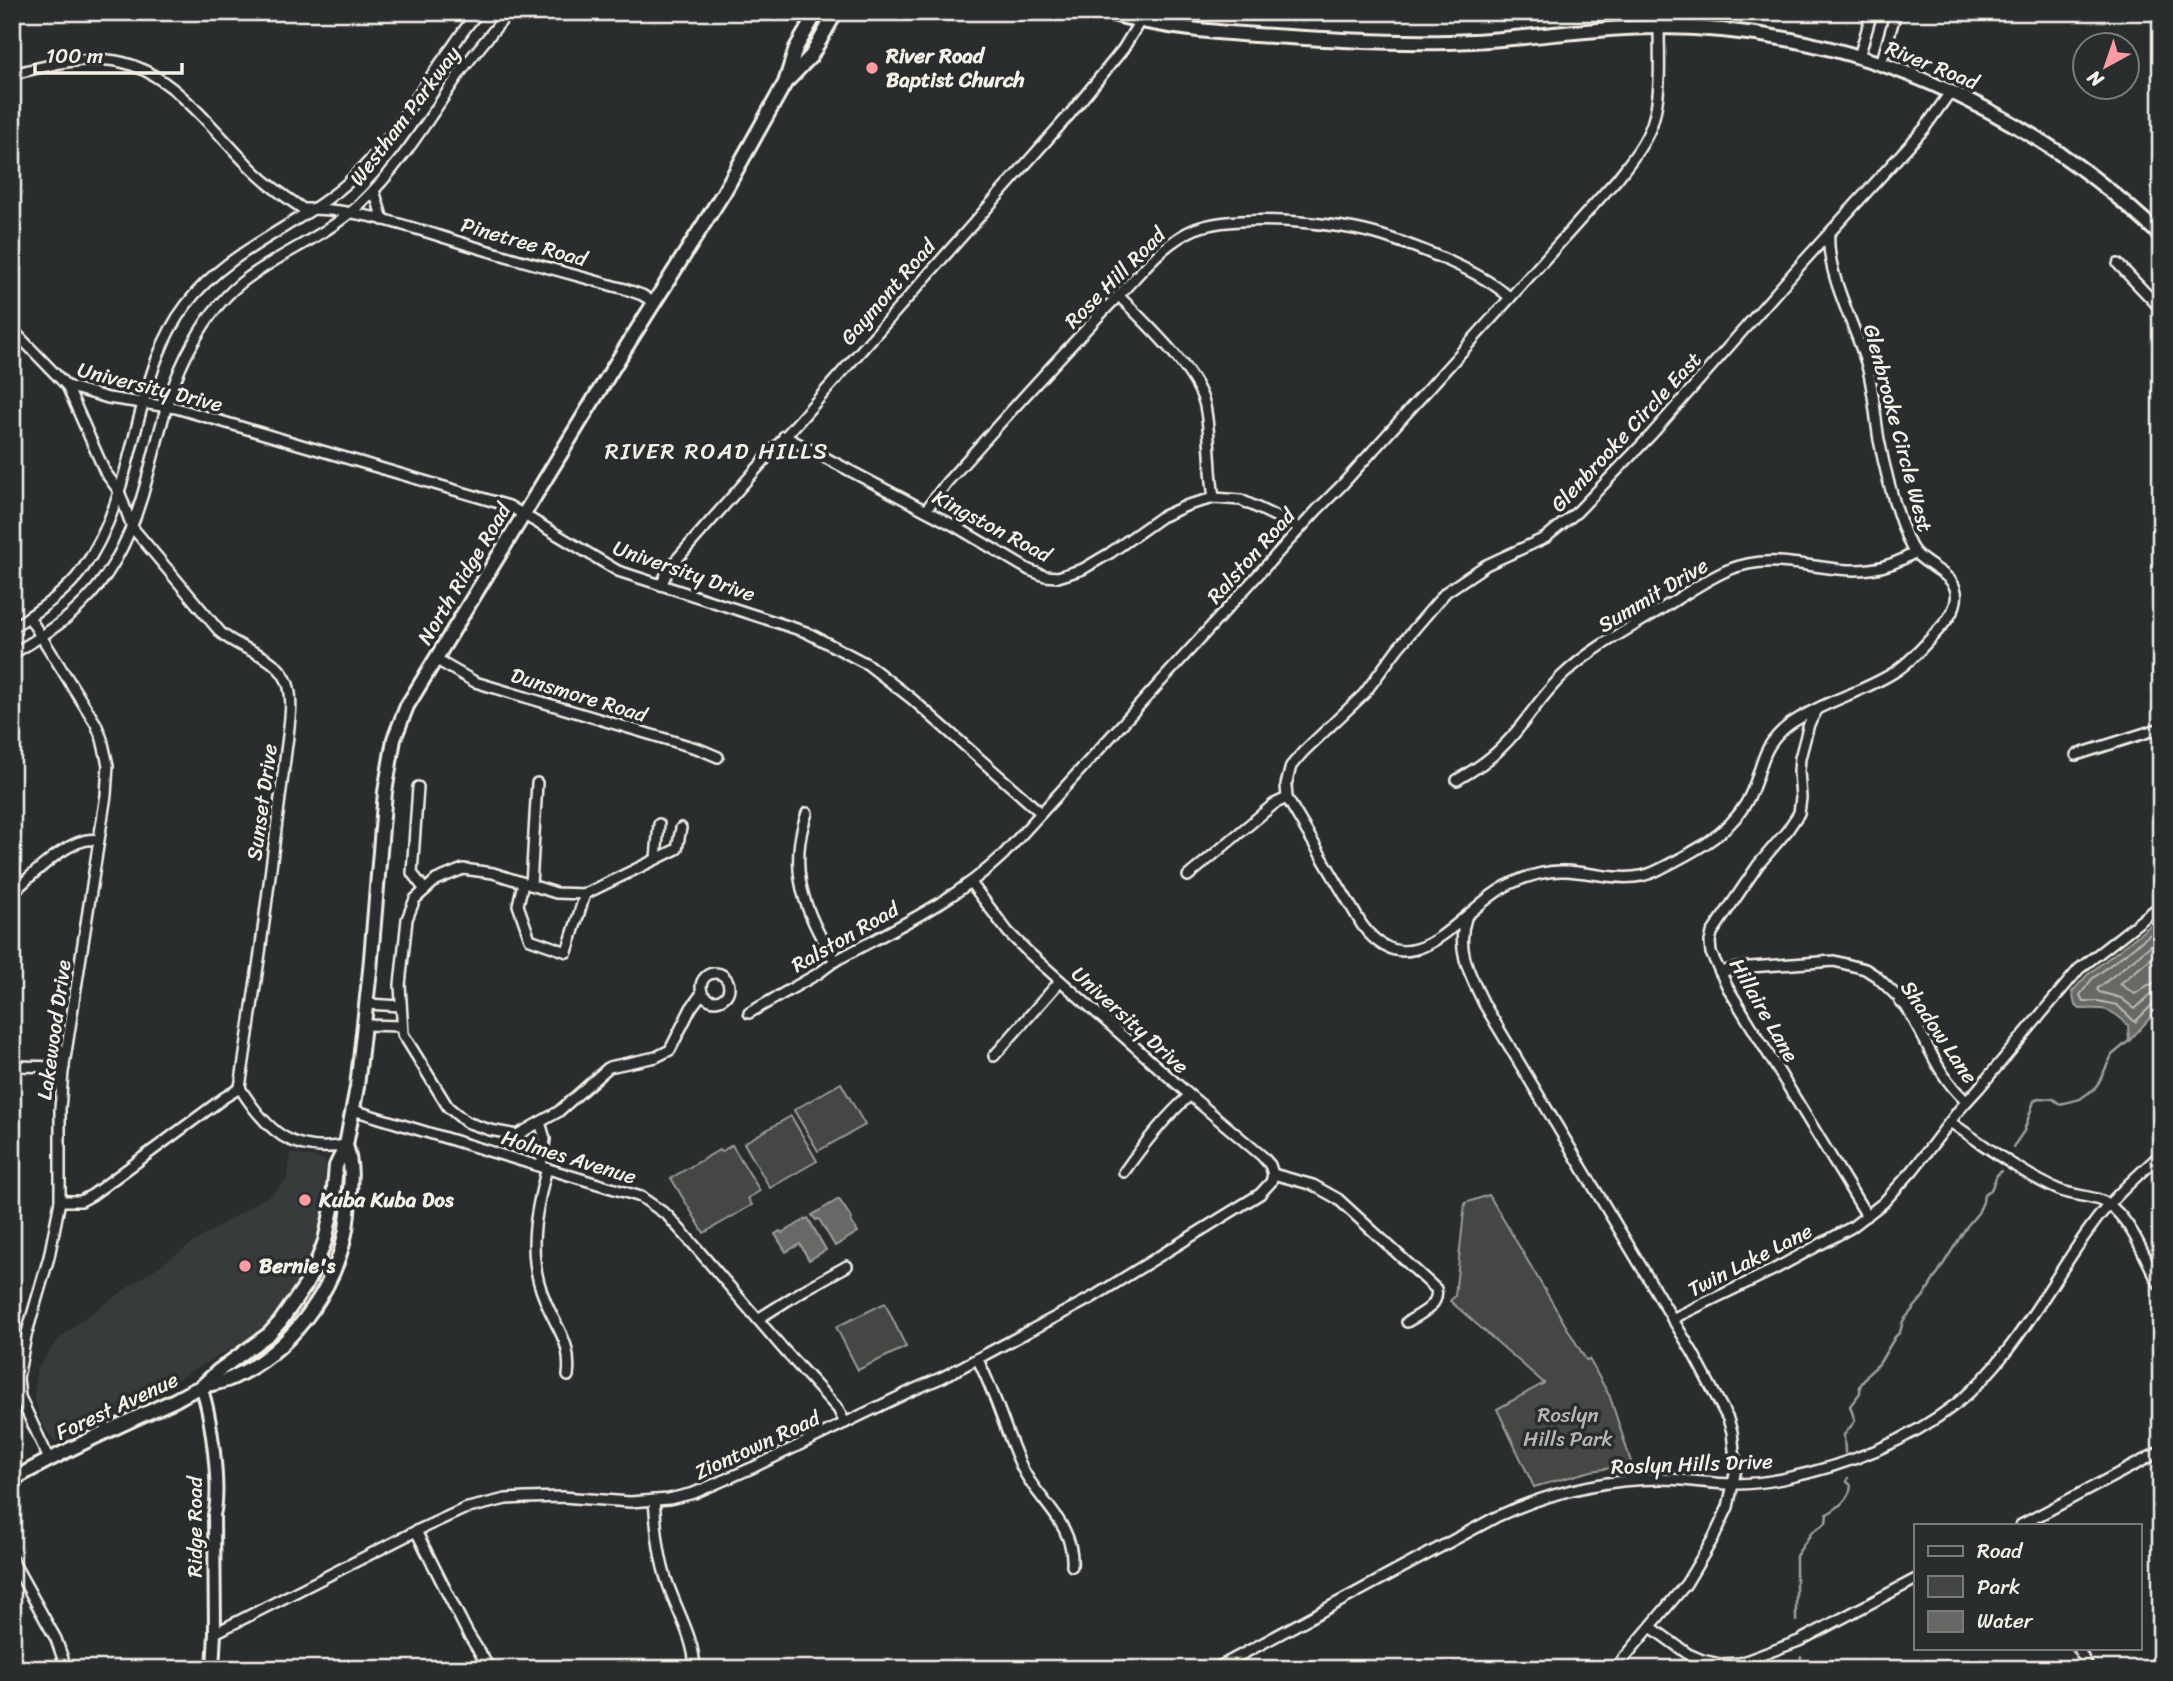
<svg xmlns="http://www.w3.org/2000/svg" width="2173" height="1681" viewBox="0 0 2173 1681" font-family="Sriracha,sans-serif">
  <rect width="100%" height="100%" fill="#2a2d2e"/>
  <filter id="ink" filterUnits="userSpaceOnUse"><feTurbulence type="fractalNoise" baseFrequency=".0143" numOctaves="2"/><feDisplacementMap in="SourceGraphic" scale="14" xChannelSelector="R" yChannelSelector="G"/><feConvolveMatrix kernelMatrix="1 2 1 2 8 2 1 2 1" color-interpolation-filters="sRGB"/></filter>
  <g filter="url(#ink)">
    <polygon fill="#373a3a" points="290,1153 326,1160 322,1221 313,1250 293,1292 268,1322 246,1340 173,1382 63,1441 53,1441 42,1424 34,1397 36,1371 55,1343 79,1322 137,1281 203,1236 273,1193 287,1180"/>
    <g fill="#444645" stroke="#9c9c96" stroke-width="2">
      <polygon points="841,1083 865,1125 818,1151 794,1110"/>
      <polygon points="791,1116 817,1161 770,1188 744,1143"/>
      <polygon points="732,1145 760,1191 748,1198 752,1205 704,1233 671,1178 719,1150 721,1152"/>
      <polygon points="1489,1195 1586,1360 1589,1359 1610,1397 1632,1465 1591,1471 1534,1487 1497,1409 1544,1383 1450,1301 1455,1296 1465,1203"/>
      <polygon points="885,1303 906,1347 858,1370 836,1327"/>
    </g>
    <g fill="#676866" stroke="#9f9f9a" stroke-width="2">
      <path d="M2161,917V1006L2129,1041L2128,1025C2110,1007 2104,1008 2080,1009L2075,1005L2072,992L2087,975Z"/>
      <polygon points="839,1199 852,1219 851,1221 858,1232 835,1246 819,1219 816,1220 812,1215"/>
      <polygon points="808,1218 826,1250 809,1260 800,1244 786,1252 775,1234 780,1231 782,1233"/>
    </g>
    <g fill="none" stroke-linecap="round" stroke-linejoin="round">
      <g stroke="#bcbab4" stroke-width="2">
        <polyline points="2161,926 2092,979 2080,995 2083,1001 2098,1001 2117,1005 2135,1022 2153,1004 2161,1002"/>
        <polyline points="2161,937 2097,989 2099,992 2121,998 2135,1009 2150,995 2161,993"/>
        <polyline points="2161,950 2120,984 2135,994 2148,985 2161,982"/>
      </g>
      <g stroke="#9f9f9a" stroke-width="2.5">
        <polyline points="2013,1147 2024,1131 2034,1101 2038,1098 2053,1099 2060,1104 2080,1099 2094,1089 2099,1082 2112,1055 2130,1040"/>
        <polyline points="1845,1453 1844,1435 1855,1421 1850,1406 1860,1393 1860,1386 1869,1373 1879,1364 1895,1337 1900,1332 1903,1321 1923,1297 1967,1226 1978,1213 1983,1202 1984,1194 1991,1190 1997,1175 2001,1171"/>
        <path d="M1796,1621V1556L1812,1532L1826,1523L1827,1514C1838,1508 1850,1498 1851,1485L1847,1482L1848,1478"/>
        <polyline points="1799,1669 1801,1657"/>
      </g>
      <defs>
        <g id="minor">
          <polyline points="2152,12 2161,17"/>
          <polyline points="1859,57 1872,12"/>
          <polyline points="1881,64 1896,12"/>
          <path d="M12,74C43,67 76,57 108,60C166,64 210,127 248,165C264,182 283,195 303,209C359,207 421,231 475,247C525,262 575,275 625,289L642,295L653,302"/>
          <polyline points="374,190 383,220"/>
          <path d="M1829,234C1826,275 1856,326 1867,366C1874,391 1875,416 1879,440C1886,475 1896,513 1910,545C1921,569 1965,572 1955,605C1951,618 1940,628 1931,638C1920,650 1908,664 1893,673C1861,693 1822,702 1790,724C1756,750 1765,770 1746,803C1727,836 1690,854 1656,871C1628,885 1595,872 1565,871C1546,870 1527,876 1510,884C1463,906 1413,994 1362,925L1287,798L1286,785L1291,766L1303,752L1364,694L1398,648L1446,592L1486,565L1545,538L1577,512L1651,435L1803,262L1924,129L1951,91"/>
          <polyline points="2118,264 2161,309"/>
          <path d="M1118,295C1144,322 1197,370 1205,406C1211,436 1209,467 1214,498"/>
          <polyline points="12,329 67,386 108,398 176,408 509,506 618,571 806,632 867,664 912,699 1041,813"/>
          <path d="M67,386L105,472L119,491L132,527L221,633C233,643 246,648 260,655C297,674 292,700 288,736L260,953L240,1088"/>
          <polyline points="784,436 953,525 1029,570 1045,576 1058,577 1083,569 1110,553 1161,517 1188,505 1214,498 1241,500 1300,528"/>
          <path d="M926,510L947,482C1004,419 1060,355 1119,295C1142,271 1164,242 1195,229C1235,213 1340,222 1383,236C1418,247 1485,273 1510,298"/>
          <polyline points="661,585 670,567 1070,114 1123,49 1140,21"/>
          <polyline points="29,617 96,724 102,739 108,765 106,795 63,1072 60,1109 60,1201 49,1257 26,1336 18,1378 20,1397 49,1459"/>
          <path d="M12,628C36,612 65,594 82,570C113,527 125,473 138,422C149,381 159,340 186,305C229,247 303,226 354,177C393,139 420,89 453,46C461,34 469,22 479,12"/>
          <path d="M12,654C36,640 61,625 81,605C117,571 136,523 148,475C160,432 169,385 192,345C206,319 224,294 249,277C285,251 327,235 360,204C401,166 430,116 462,70C477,50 493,31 509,12"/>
          <polyline points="435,659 475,682 699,749 718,757"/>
          <polyline points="1816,712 1809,724 1800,758 1799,771 1801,798 1799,813 1787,831 1758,865 1712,933 1710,942 1711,953 1728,988 1867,1216"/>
          <polyline points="2076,755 2161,728"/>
          <path d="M1457,780C1474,770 1490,760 1504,745C1525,724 1540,697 1562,676C1591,648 1629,629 1663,608C1684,595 1705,580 1728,570C1777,549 1822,575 1870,569C1886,567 1901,561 1914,553"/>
          <polyline points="418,787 412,873 425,890"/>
          <path d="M807,813C787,869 805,914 835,961"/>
          <polyline points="681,828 677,849 585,894 556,893 493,873 463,869 436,880 415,899 407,919 400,985 403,1034 448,1107 466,1122 490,1130 517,1135 558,1112 609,1067 656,1057 670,1050 691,1008 702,993"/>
          <polyline points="656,859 659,824"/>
          <polyline points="1188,876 1274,804 1287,798"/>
          <polyline points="523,883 518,905 530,939 567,952 585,894"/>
          <polyline points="971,883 1008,932 1028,952 1186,1092 1262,1156 1270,1165 1273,1174"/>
          <polyline points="531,885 537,783"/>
          <path d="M12,893C32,876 71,834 98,840"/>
          <path d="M1466,918C1455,950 1471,976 1484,1004L1693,1353L1728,1419L1732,1432L1736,1468L1733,1484L1728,1507L1714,1537L1686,1584L1615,1669"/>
          <path d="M1720,972L1737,968L1834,961L1865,969L1876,976L1900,999V1002L1905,1005C1927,1039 1935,1073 1966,1101"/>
          <circle cx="715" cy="987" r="14"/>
          <polyline points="367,1004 401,1006"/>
          <path d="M749,1013L819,973L835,961C893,929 955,901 1003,855L1317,510L1342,485L1617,179C1630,162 1645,144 1652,124C1662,94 1659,59 1659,27"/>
          <polyline points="364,1025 402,1026"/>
          <polyline points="994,1056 1060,981"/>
          <polyline points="12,1066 64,1067"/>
          <path d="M240,1088C267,1131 292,1155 346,1145"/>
          <polyline points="353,1110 641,1197 667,1215 693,1244 785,1351 838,1409 845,1423"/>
          <polyline points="540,1122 545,1139 541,1167"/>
          <path d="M1950,1122C1983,1144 2022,1174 2059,1190C2076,1197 2100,1195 2114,1209C2136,1229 2146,1262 2161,1287"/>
          <path d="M547,1168C535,1213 526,1256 545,1300C557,1330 572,1342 568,1376"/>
          <path d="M1124,1172C1143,1145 1164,1118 1189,1096"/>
          <path d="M1273,1174L1313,1185L1338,1199L1436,1289C1440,1306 1420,1314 1407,1322"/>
          <polyline points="60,1201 81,1201 92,1195 225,1097 240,1088"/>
          <polyline points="758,1319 804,1290 847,1266"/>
          <polyline points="1672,1319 1773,1270 1852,1227 1883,1203 1913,1170 1959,1110 1979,1088 2079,969 2161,905"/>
          <path d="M978,1360C995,1393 1004,1427 1019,1461C1034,1499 1075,1521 1072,1566"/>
          <path d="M654,1500C656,1525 658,1551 665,1575C674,1607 694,1635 695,1669"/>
          <polyline points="2021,1525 2161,1451"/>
          <polyline points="416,1531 467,1632 490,1669"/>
          <polyline points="12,1560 56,1639 63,1659 60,1669"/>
          <polyline points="1651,1627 1688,1654 1702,1660 1720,1664 1740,1663 1799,1641 1916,1579"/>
          <polyline points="215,1633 416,1531 464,1509 506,1499 526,1498 562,1497 630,1502 669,1499 694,1493 754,1467 913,1390 943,1377 1093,1297 1260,1194 1271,1182 1273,1174"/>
          <polyline points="2078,1648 2089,1669"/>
          <path d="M1215,1669L1496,1517C1548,1493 1603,1479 1661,1479C1685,1479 1710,1484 1735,1484C1751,1484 1767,1482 1782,1479C1846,1466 1904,1444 1956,1404C2014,1358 2048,1285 2091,1227C2111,1199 2136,1177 2161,1154"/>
          <polyline points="2157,1669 2161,1667"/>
        </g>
        <path id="tertiary" d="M201,1387C211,1414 221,1488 214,1515L215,1633L213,1669"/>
        <g id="secondary">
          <path d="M1106,12C1170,31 1238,34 1305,38C1361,41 1417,44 1473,41C1534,38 1595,27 1657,27C1847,27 2025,105 2161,236"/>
          <polyline points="788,80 811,56 836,12"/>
          <polyline points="201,1387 218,1371 269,1334 280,1322 305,1286 316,1265 325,1241 332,1209 336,1166 346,1145 357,1087 370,970 385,792 394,739 407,706 616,363 724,192 785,83 796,48 817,12"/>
          <path d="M12,1480C65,1450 120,1425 175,1400C184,1395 194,1389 204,1386C214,1383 225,1382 234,1377C295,1348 343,1280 348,1213C350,1186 354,1171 346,1145"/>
        </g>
      </defs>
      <use href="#minor" stroke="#f4f1e8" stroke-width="14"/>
      <use href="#tertiary" stroke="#f4f1e8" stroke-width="16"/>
      <use href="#secondary" stroke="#f4f1e8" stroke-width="18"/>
      <use href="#minor" stroke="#2a2d2e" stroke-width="9"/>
      <use href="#tertiary" stroke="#2a2d2e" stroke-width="10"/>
      <use href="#secondary" stroke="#2a2d2e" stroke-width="12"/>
    </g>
  </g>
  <g fill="#ff9aa2" stroke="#2a2d2e" stroke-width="2.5">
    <circle cx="872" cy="68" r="7"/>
    <circle cx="305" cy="1200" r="7"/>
    <circle cx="245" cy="1266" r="7"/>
  </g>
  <g text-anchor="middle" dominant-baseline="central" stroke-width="7" stroke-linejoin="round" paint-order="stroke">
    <g font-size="21" font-weight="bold" fill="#f4f1e8" stroke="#2a2d2e" text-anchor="start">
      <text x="886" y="56">River Road<tspan x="886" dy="24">Baptist Church</tspan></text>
      <text x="319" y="1200">Kuba Kuba Dos</text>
      <text x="259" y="1266">Bernie's</text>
    </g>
    <g font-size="21" fill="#f4f1e8" stroke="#2a2d2e">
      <text transform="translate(1932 65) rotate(22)">River Road</text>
      <text transform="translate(405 116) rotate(-53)">Westham Parkway</text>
      <text transform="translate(524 242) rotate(16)">Pinetree Road</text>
      <text transform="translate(1115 278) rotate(-45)">Rose Hill Road</text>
      <text transform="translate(888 292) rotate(-49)">Gaymont Road</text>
      <text transform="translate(150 387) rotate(14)">University Drive</text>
      <text transform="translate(1898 428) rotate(75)">Glenbrooke Circle West</text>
      <text transform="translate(1626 432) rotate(-47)">Glenbrooke Circle East</text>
      <text transform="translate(992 526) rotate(28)">Kingston Road</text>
      <text transform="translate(1251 556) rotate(-48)">Ralston Road</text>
      <text transform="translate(684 571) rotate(19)">University Drive</text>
      <text transform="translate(464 574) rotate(-59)">North Ridge Road</text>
      <text transform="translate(1653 595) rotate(-31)">Summit Drive</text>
      <text transform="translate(579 695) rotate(17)">Dunsmore Road</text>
      <text transform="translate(262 802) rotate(-82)">Sunset Drive</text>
      <text transform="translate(845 937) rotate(-30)">Ralston Road</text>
      <text transform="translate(1764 1010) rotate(60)">Hillaire Lane</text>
      <text transform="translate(1130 1020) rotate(42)">University Drive</text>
      <text transform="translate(54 1030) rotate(-82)">Lakewood Drive</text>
      <text transform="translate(1939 1032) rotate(56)">Shadow Lane</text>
      <text transform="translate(569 1157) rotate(17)">Holmes Avenue</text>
      <text transform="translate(1750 1260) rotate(-27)">Twin Lake Lane</text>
      <text transform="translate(117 1406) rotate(-25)">Forest Avenue</text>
      <text transform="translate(757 1445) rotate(-25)">Ziontown Road</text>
      <text transform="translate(1692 1464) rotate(-2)">Roslyn Hills Drive</text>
      <text transform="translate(195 1527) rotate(-90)">Ridge Road</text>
    </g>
    <g font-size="21" fill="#b6b5af" stroke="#2a2d2e">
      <text x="1568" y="1415">Roslyn<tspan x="1568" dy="24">Hills Park</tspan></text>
    </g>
    <g font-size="23" letter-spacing="2" fill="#f4f1e8" stroke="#2a2d2e">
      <text x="717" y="451">RIVER ROAD HILLS</text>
    </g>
  </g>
  <rect width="2173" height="1681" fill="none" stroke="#2a2d2e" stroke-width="42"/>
  <rect x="21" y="21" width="2131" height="1639" fill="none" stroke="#f4f1e8" stroke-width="2.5" filter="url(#ink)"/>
  <rect x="1914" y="1524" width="228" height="126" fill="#2a2d2e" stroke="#7b7b78" stroke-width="2"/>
  <rect x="1928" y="1546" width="35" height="10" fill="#2a2d2e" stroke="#7b7b78" stroke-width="2"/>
  <text x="1977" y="1558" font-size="21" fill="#f4f1e8">Road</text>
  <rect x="1928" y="1576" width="35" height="21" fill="#444645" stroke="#7b7b78" stroke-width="2"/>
  <text x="1977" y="1594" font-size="21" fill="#f4f1e8">Park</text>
  <rect x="1928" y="1611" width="35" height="21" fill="#676866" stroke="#7b7b78" stroke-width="2"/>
  <text x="1977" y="1628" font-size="21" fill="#f4f1e8">Water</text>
  <g transform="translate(2106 66) rotate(220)"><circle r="33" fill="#2a2d2e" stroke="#7b7b78" stroke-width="2"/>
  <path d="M0-5L12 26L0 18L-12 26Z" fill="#ff9aa2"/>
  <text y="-10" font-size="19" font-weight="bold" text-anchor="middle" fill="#f4f1e8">N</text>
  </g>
  <path d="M35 63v10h147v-10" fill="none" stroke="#f4f1e8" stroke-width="3.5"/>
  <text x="46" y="63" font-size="21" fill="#f4f1e8" stroke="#2a2d2e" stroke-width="5" paint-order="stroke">100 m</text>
</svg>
